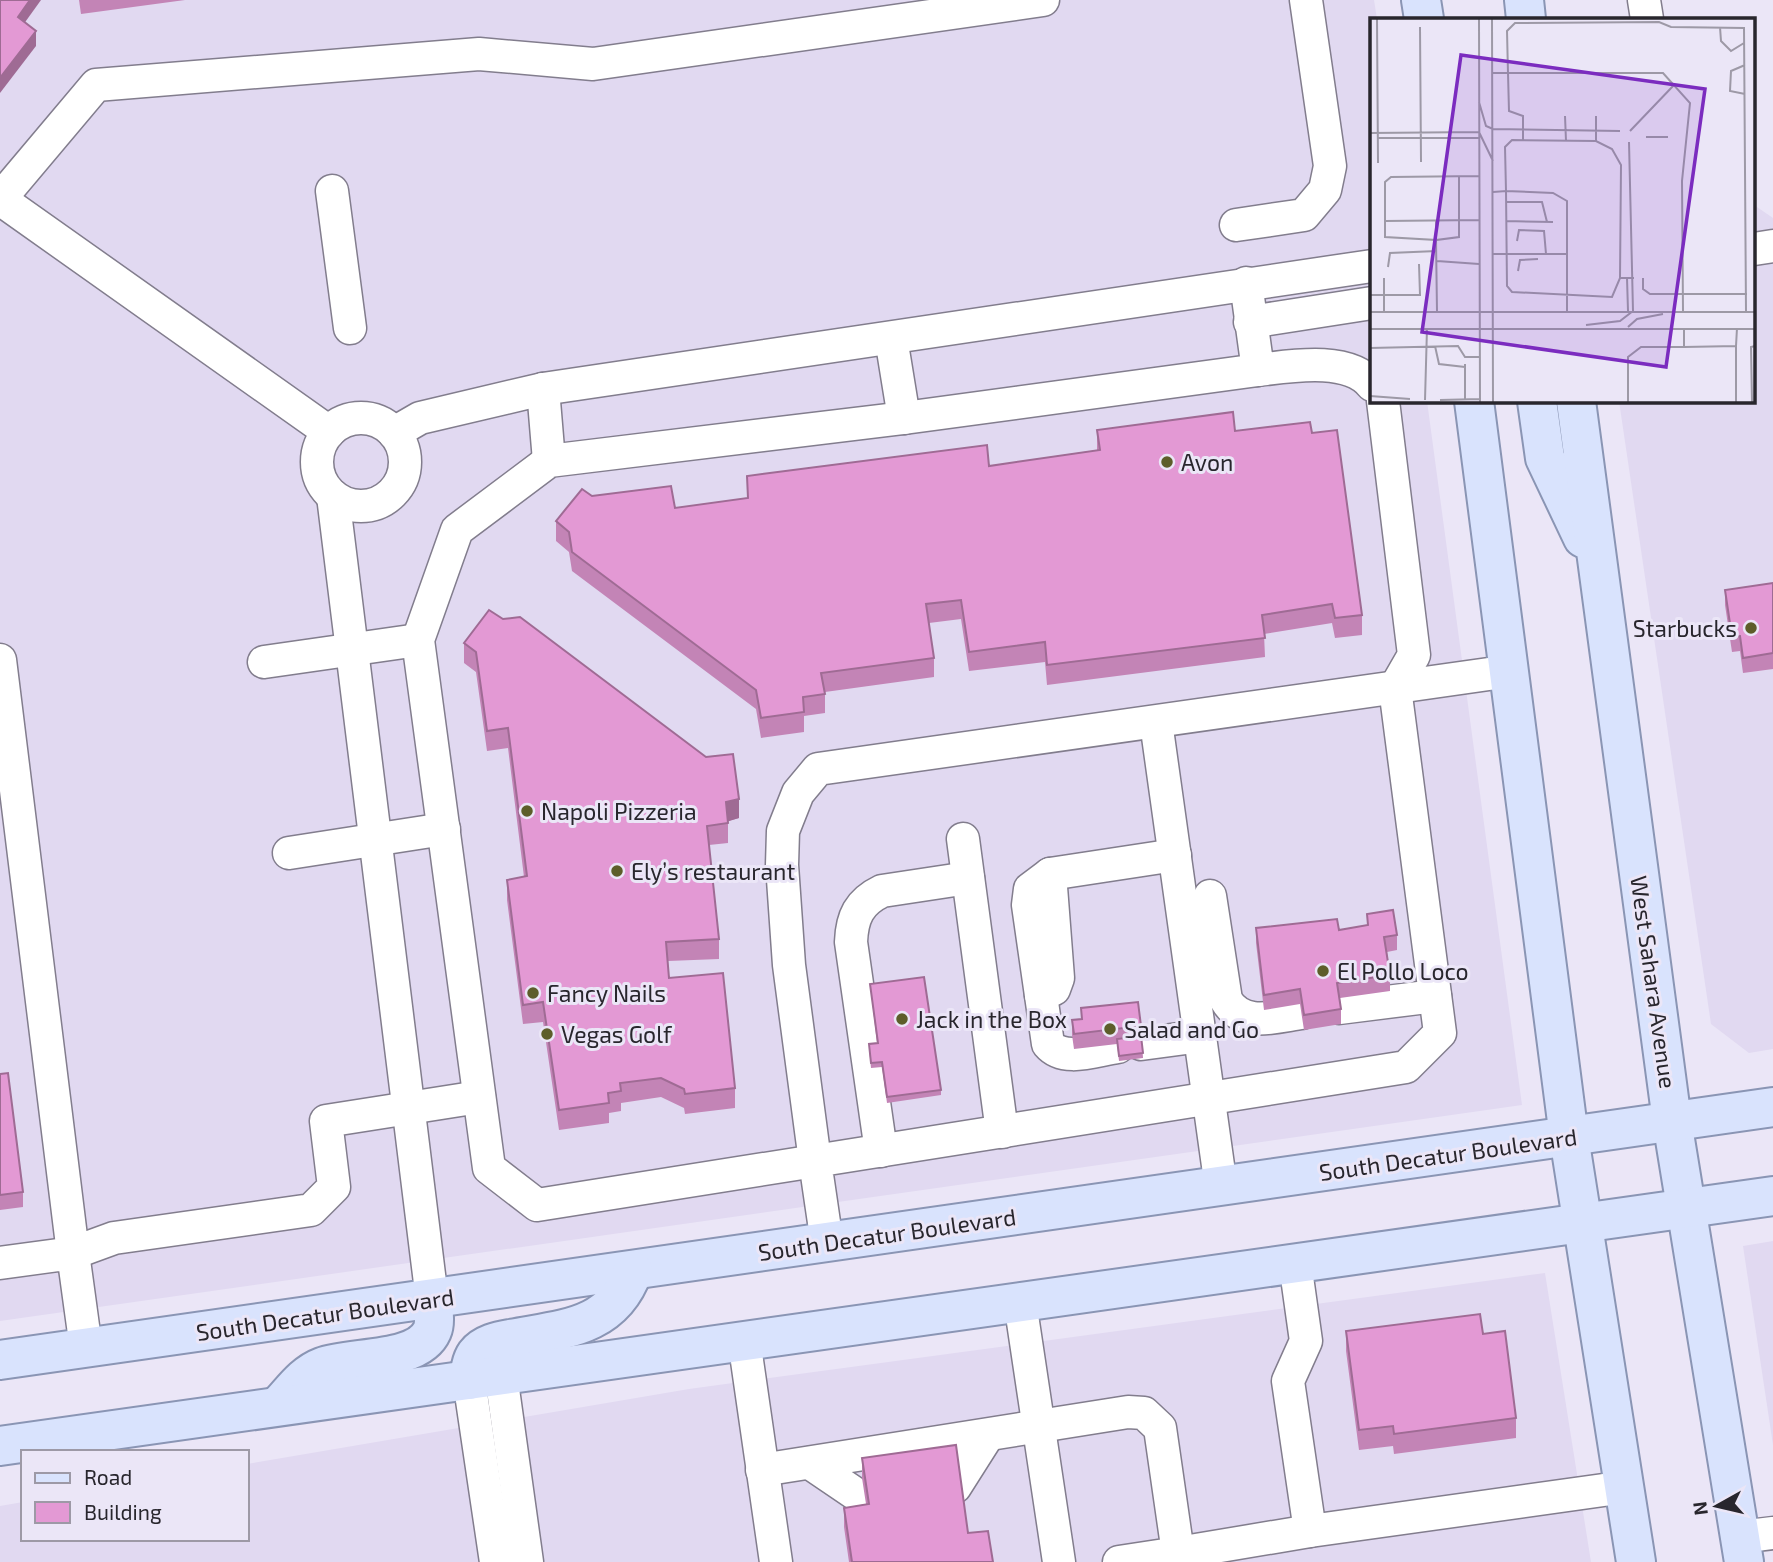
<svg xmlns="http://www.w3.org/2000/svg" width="1773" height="1562" viewBox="0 0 1773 1562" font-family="'Exo 2',sans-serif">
  <rect width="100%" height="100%" fill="#ebe6f7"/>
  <g fill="#e1d9f1">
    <polygon points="0,0 1374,0 1377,19 1372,19 1372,401 1427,401 1522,1105 0,1321"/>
    <polygon points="1754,205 1773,218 1773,1049 1749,1053 1711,1024 1619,401 1754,401"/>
    <polygon points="1773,1241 1773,1445 1743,1246"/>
    <polygon points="1545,1273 1591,1562 0,1562 0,1506 23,1502 23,1539 247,1539 247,1464 689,1389"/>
  </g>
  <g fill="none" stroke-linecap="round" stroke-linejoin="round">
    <defs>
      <g id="minor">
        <polyline points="1644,0 1647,19"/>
        <polyline points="332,191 350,328"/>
        <polyline points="0,199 96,85 479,54 593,64 1043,0"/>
        <polyline points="0,199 329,432"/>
        <polyline points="1236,225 1304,215 1325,190 1330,166 1306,0"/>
        <polyline points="1754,249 1773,246"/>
        <path d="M1246,283L1258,370C1291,366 1349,356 1372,385"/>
        <polyline points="1250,322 1372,303"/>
        <polyline points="891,338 904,418"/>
        <polyline points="1258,370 904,418 549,461 457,530 418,640 489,1168 537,1205 815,1161 789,965 782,865 783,831 798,793 818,769 1510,671"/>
        <polyline points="543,389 549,461"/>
        <circle cx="361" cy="462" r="44"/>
        <polyline points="394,433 420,418 543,389 1372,266"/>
        <polyline points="333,496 432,1299"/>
        <polyline points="0,660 73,1253 114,1238 311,1210 334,1187 326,1121 479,1097"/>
        <polyline points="264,662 418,640"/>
        <polyline points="1156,722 1221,1187"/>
        <polyline points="963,839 1002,1132"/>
        <polyline points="289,853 444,829"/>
        <path d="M1210,896L1226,1000C1242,1028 1274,1017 1302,1013"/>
        <polyline points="1041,995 1054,989 1058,978 1050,874"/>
        <polyline points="1339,1008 1435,996"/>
        <polyline points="1141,1044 1201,1036"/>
        <path d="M1118,1047C1096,1050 1064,1063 1048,1044L1028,905L1030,889L1050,874L1175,855"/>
        <path d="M881,1151L851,942C852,917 859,902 882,891L968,878"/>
        <polyline points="827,1243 815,1161 1406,1067 1440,1033 1395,688 1414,655 1383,401"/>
        <polyline points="0,1263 73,1253 86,1348"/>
        <polyline points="1295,1263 1306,1341 1288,1381 1310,1531"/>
        <polyline points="1020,1302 1059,1562"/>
        <polyline points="744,1340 776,1562"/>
        <polyline points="501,1375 527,1562"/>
        <polyline points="469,1380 496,1562"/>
        <polyline points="810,1463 866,1501"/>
        <polyline points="762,1470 1128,1412 1144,1413 1160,1428 1178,1553 1119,1562"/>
        <polyline points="955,1487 988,1435"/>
        <polyline points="1740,1537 1773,1533"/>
        <polyline points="1179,1562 1178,1553 1310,1531 1625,1487"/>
      </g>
      <g id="major">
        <polyline points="1421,0 1424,19"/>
        <polyline points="1524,0 1526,19"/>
        <polyline points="1474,401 1569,1137 1636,1562"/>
        <polyline points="1537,401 1545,458 1583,538"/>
        <polyline points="1576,401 1672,1121 1744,1562"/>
        <polyline points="0,1360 1773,1107"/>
        <path d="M469,1380C470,1371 471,1361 476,1354C484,1344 498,1341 510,1339C562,1329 612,1329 633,1271"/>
        <path d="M278,1406C291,1393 303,1374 322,1367C350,1356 418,1363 432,1331C436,1322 433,1309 432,1299"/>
        <polyline points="0,1446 1773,1196"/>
      </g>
    </defs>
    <use href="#minor" stroke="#827d8d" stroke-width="35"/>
    <use href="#major" stroke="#8a95b4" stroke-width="42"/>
    <use href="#minor" stroke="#fff" stroke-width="32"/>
    <use href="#major" stroke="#d9e3fd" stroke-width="38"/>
  </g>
  <g fill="#c384b6">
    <polygon points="79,0 185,0 81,14"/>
    <polygon points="1097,430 1235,431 1312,433 1362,615 1362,635 1335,638 1332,623 1264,634 1265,657 1047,685 1045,662 969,671 961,619 929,623 934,658 934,677 825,692 825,713 804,716 804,732 761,738 756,709 572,571 569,552 556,541 556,521 592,496 675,508 747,498 747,476 989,466 1097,450"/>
    <polygon points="1773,583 1773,669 1743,673 1740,651 1732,652 1725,605 1725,590"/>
    <polygon points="464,643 739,818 728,821 728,843 709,845 719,939 719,959 668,961 669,978 735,1088 735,1108 685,1114 684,1108 661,1097 621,1103 621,1111 609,1113 609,1123 559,1130 543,1022 523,1024 507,900 507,880 524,877 508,748 487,751 476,672 464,663"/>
    <polygon points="1367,914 1397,935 1397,950 1387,952 1390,975 1390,991 1340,998 1341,1009 1341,1024 1304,1030 1300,1004 1264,1010 1256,943 1256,928 1339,930 1367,926"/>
    <polygon points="870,984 941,1090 941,1095 887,1103 882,1067 871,1068 869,1049 869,1044 877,1043"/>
    <polygon points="1081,1008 1141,1026 1143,1058 1119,1061 1117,1044 1074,1049 1072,1035 1072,1020 1081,1019"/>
    <polygon points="0,1074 23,1192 23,1207 0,1210"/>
    <polygon points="1346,1331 1483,1334 1516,1418 1516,1438 1394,1454 1393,1446 1359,1450 1346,1351"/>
    <polygon points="862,1458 968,1533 993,1562 849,1562 844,1527 844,1508 866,1504 862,1478"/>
  </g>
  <g fill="#9f6b94">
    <polygon points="30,0 41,0 18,32 18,17"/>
    <polygon points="36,31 36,46 0,93 0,78"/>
    <polygon points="739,799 739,818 726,822 726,802"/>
  </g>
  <g fill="#e399d4" stroke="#9f6b94" stroke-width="2">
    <polygon points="0,0 30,0 18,17 36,31 0,78"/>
    <polygon points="1233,412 1235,431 1310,422 1312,433 1337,430 1362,615 1335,618 1332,604 1262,615 1265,638 1047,665 1045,642 969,652 961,600 926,604 934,658 821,673 825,694 803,697 804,712 761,718 756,690 572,552 569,532 556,521 582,489 592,496 671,486 675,508 748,498 747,476 987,445 989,466 1100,450 1097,430"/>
    <polygon points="1773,583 1773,653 1743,658 1740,636 1732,637 1725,590"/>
    <polygon points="489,610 503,619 520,617 706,757 733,754 739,799 726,802 728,823 707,826 719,939 666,942 669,978 723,973 735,1088 685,1094 684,1089 661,1078 620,1083 621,1091 608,1093 609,1103 559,1110 543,1002 523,1005 507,880 527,876 508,728 487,731 476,652 464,643"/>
    <polygon points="1393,910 1397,935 1384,937 1390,975 1337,983 1341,1009 1304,1015 1300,989 1264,995 1256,928 1337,919 1339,930 1368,925 1367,914"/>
    <polygon points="924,977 941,1090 887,1097 882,1062 871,1063 869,1044 878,1043 870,984"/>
    <polygon points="1138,1002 1141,1026 1074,1034 1072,1020 1082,1019 1081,1008"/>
    <polygon points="1141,1036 1143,1053 1119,1056 1117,1039"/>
    <polygon points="8,1073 23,1192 0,1195 0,1074"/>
    <polygon points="1480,1314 1483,1334 1505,1331 1516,1418 1394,1434 1393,1426 1359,1430 1346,1331"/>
    <polygon points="956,1445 968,1533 988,1531 993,1562 852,1562 844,1508 869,1504 862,1458"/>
  </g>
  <g fill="#5d5d2a" stroke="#ebe6f7" stroke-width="2.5">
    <circle cx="1167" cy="462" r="7"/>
    <circle cx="1751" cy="628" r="7"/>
    <circle cx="527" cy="811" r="7"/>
    <circle cx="617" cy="871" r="7"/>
    <circle cx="1323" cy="971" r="7"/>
    <circle cx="533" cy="993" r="7"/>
    <circle cx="902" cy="1019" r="7"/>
    <circle cx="1110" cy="1029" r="7"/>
    <circle cx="547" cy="1034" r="7"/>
  </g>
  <g text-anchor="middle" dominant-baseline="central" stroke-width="6" stroke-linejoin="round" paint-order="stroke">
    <g font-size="23" fill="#28262d" stroke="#ebe6f7" text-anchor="start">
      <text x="1181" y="462">Avon</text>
      <text x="1737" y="628" text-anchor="end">Starbucks</text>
      <text x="541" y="811">Napoli Pizzeria</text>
      <text x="631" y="871">Ely’s restaurant</text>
      <text x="1337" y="971">El Pollo Loco</text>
      <text x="547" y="993">Fancy Nails</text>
      <text x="916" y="1019">Jack in the Box</text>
      <text x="1124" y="1029">Salad and Go</text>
      <text x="561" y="1034">Vegas Golf</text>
    </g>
    <g font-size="23" fill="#28262d" stroke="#ebe6f7">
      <text transform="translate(1654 982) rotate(82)">West Sahara Avenue</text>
      <text transform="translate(1448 1154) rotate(-8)">South Decatur Boulevard</text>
      <text transform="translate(887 1234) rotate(-8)">South Decatur Boulevard</text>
      <text transform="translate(325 1314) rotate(-8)">South Decatur Boulevard</text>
    </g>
  </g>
  <g transform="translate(1370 18)">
    <rect width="385" height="385" fill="#ebe6f7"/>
    <path fill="none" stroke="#9d99a6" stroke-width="2" d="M7,1L8,145M109,1L110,384M122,1L123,384M50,9L51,144M350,9L351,23L361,33L374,25M375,47L361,53L360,73L375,76M122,55H138L137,13L145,5L289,4L301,9L374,10L376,294M109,84L116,108L123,111M195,98L196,123M226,98V123M123,111L250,113M260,113L304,67M109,114L123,143M0,115L109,114M276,119H298M7,120H109M153,122V98L139,93L138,55H293L320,85L312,163L313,293M259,124L263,293M123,174L136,173L137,268L142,274L242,279L250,260H264M136,184H172L177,204M15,203L109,202M66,203V222L89,219V158M136,203L183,204M147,223L149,212L174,213L176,236M123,236H197M67,243L109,246M18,249L20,235L67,233M148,253L150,242L168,241M14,260V294M257,260L258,293M273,260V271L280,276H377M0,277H50L49,246M67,293L66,222L15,219V164L21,159L109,158M197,293V183L183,175L136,173L135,129L142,122L226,123L242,131L251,147L250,260M0,294H385M216,307L250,303L263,293M258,309L267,301L293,296M0,311H385M65,328L69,346L95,349M366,328V384M314,329L366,328L367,310M0,330L88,328L95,339H109M95,346V381M0,378L40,381M55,382L57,310M70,382L110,381M258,384V339L271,329H314V310M382,384L381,329L385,328"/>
    <path fill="#7b2cbf" fill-opacity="0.15" stroke="#7b2cbf" stroke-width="3.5" d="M91,37L335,71L296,349L52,314Z"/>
    <rect width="385" height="385" fill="none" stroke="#28262d" stroke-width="3.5"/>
  </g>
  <rect x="21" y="1450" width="228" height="91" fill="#ebe6f7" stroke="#9d99a6" stroke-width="2"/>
  <rect x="35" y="1473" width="35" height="10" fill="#d9e3fd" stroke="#9d99a6" stroke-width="2"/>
  <text x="84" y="1485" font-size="21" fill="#28262d">Road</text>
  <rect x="35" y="1502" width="35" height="21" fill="#e399d4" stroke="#9d99a6" stroke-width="2"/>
  <text x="84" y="1520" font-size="21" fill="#28262d">Building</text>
  <g transform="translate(1717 1506) rotate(262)" stroke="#ebe6f7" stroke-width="5" paint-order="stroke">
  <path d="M0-5L12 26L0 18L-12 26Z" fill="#28262d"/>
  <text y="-10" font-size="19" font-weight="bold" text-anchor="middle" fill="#28262d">N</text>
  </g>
</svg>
